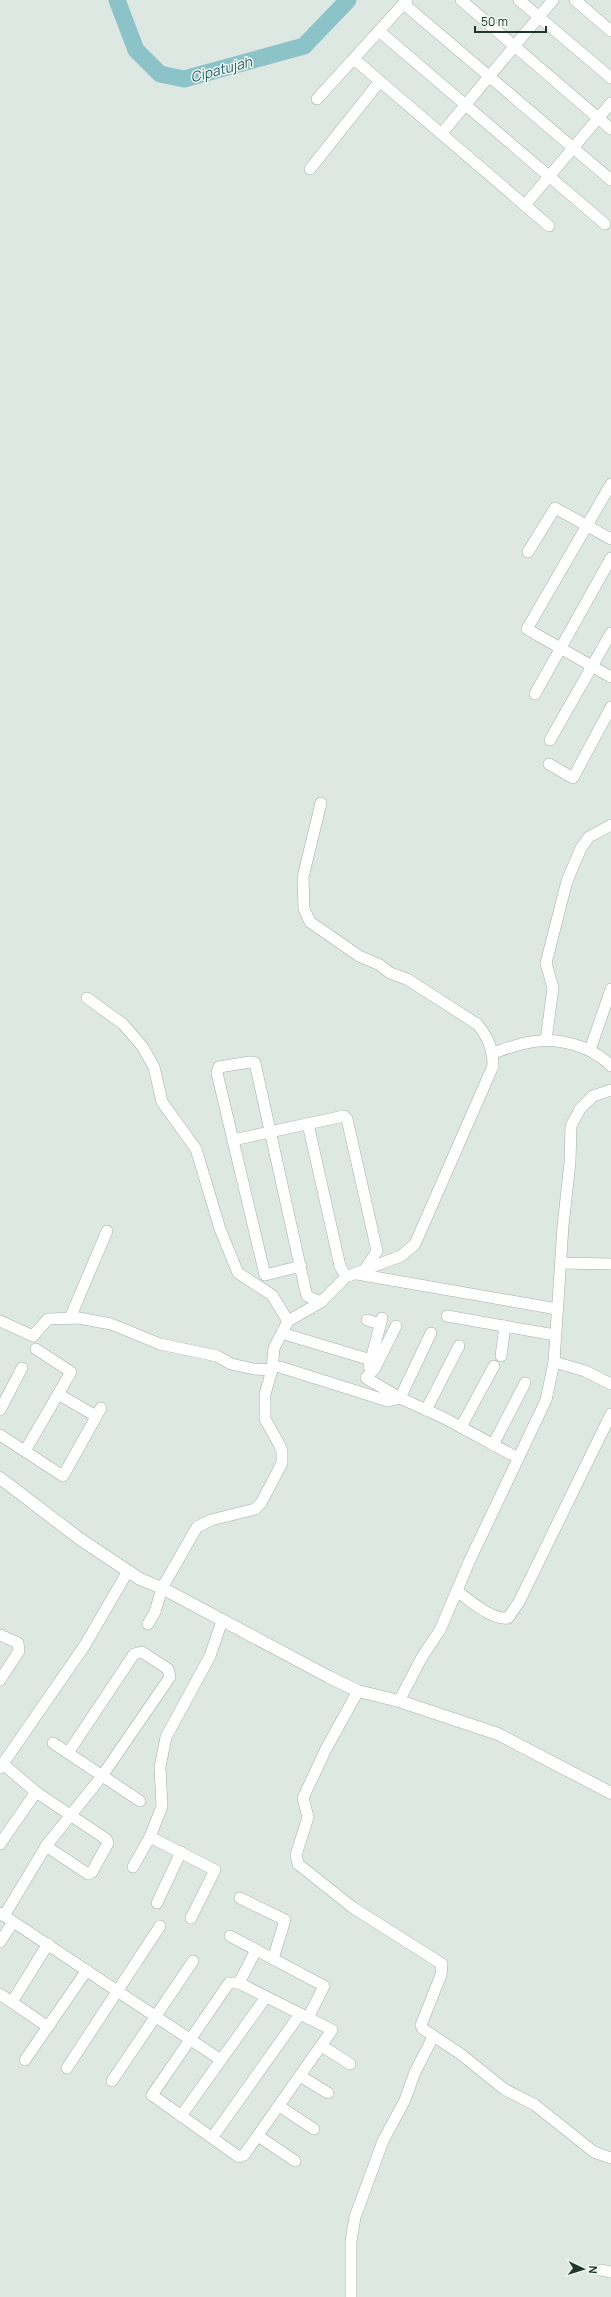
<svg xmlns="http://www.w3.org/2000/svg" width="611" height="2297" viewBox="0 0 611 2297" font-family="Manrope,sans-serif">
  <rect width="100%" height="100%" fill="#dee8e3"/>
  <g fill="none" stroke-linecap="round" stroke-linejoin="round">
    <polyline stroke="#8bc3c8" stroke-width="17" points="117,0 136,50 160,74 184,79 304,46 348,0"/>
    <defs>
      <g id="minor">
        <polyline points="461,0 611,129"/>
        <polyline points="519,0 611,78"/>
        <polyline points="575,0 611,31"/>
        <polyline points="404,4 611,180"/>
        <polyline points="379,31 605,224"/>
        <polyline points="354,59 549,226"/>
        <polyline points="317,99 407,0"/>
        <polyline points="442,133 553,0"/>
        <polyline points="310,169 380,81"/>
        <polyline points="525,205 611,103"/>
        <polyline points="611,484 527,629 611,677"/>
        <polyline points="528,552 555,508 611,539"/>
        <polyline points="535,694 611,558"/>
        <polyline points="550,740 611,633"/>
        <polyline points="549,764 573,778 611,707"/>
        <polyline points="87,998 123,1024 142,1046 154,1067 162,1102 196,1149 220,1229 238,1273 272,1295 288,1321"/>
        <polyline points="546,1040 553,988 546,963 567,881 581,848 589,837 611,825"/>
        <polyline points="590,1050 611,989"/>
        <path d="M493,1053C505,1049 518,1044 531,1042C558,1037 592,1046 611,1066"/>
        <polyline points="308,1124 340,1266 346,1277"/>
        <polyline points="233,1140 344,1116 347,1119 377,1251 364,1271"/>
        <polyline points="561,1263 611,1264"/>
        <polyline points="301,1266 265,1275 217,1073 219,1067 250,1062 255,1063 305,1288 307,1296 321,1302"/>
        <polyline points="357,1274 557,1309"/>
        <polyline points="447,1316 555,1335"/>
        <polyline points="70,1318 107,1231"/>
        <polyline points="367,1320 380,1324"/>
        <polyline points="0,1321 33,1336 48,1319 79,1318 111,1324 160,1344 217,1356 231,1364 254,1369 272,1370"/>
        <polyline points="396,1326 375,1368 366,1378 400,1398 431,1333"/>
        <polyline points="288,1335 371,1360"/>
        <polyline points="501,1356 505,1326"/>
        <polyline points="554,1362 585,1371 611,1384"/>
        <polyline points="280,1367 388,1401 400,1398 444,1418 518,1458"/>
        <polyline points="369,1367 382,1318"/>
        <polyline points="58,1394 96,1416"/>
        <polyline points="0,1410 22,1368"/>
        <polyline points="426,1410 459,1346"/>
        <polyline points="461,1427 494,1366"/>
        <polyline points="0,1435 63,1476 101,1408"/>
        <polyline points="493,1445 525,1383"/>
        <polyline points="25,1451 71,1372 36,1349"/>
        <path d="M458,1592C471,1601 491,1620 508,1618L519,1602L611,1414"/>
        <path d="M148,1624L155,1612L162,1588L197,1527L211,1520L255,1509L261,1503L282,1463V1451L279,1444L265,1419V1394L272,1370L274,1348L288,1321L321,1302L346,1277L401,1256L415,1244L493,1066C493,1049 488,1037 477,1024L407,979L390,973L380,965L359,956L310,922L304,909L303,877L321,803"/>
        <polyline points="0,1635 18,1643 19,1651 0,1680"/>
        <polyline points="358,1691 326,1749 303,1798 308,1817 296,1855 298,1864 352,1907 442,1964 441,1975 421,2025 423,2029 462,2055 504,2089 535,2105 594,2152 611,2158"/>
        <polyline points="399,1701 422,1657 440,1630 469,1562 546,1400 554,1362 563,1226 570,1162 571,1126 580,1109 593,1096 611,1090"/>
        <polyline points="53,1743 140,1801"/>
        <polyline points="3,1764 36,1792 106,1839 108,1843 92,1872 88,1874 46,1846"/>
        <polyline points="0,1768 85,1645 128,1571"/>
        <polyline points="150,1837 215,1870 191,1918"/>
        <polyline points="0,1844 36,1792"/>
        <polyline points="133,1867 150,1837 162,1806 160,1767 166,1737 210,1656 222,1621"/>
        <polyline points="240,1898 285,1920 273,1959"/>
        <polyline points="157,1903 181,1852"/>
        <polyline points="0,1913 221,2060"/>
        <polyline points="4,1916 46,1846 102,1776 170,1677 168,1669 142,1652 134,1654 68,1753"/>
        <polyline points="230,1936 324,1986 308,2018"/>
        <polyline points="0,1942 13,1922"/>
        <polygon points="229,1983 239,1983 332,2030 244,2155 239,2157 152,2095"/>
        <polyline points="239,1983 256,1950"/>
        <polyline points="0,1994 48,2027"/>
        <polyline points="12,2002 48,1944"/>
        <polyline points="322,2046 350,2064"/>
        <polyline points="25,2060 87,1970"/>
        <polyline points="67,2068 160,1926"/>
        <polyline points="300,2076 328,2093"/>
        <polyline points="112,2081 193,1961"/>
        <polyline points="279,2106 314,2129"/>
        <polyline points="181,2116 266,1997"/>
        <polyline points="258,2136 295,2161"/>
        <polyline points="212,2138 300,2014"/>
        <polyline points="601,2270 611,2272"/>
        <polyline points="351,2297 351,2241 355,2217 383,2141 405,2100 415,2072 433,2037"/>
      </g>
      <polyline id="tertiary" points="0,1478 80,1539 140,1579 162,1588 329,1677 358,1691 399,1701 498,1734 611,1793"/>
    </defs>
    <use href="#minor" stroke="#a2afa9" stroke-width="12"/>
    <use href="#tertiary" stroke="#a2afa9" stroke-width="13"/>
    <use href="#minor" stroke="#fff" stroke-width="11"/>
    <use href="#tertiary" stroke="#fff" stroke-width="12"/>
  </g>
  <g text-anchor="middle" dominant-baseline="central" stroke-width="3" stroke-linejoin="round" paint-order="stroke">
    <g font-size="14" font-style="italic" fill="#23636a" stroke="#eef5f1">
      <text transform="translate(221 69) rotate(-15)">Cipatujah</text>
    </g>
  </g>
  <g transform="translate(583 2269) rotate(94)" stroke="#eef5f1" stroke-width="3" paint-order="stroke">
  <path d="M0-3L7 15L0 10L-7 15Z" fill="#21362f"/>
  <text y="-6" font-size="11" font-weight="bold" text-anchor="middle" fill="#21362f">N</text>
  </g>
  <path d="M475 26v6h71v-6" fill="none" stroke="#21362f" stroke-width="2"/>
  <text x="481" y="26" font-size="12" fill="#21362f" stroke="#eef5f1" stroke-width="3" paint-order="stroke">50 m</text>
</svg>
